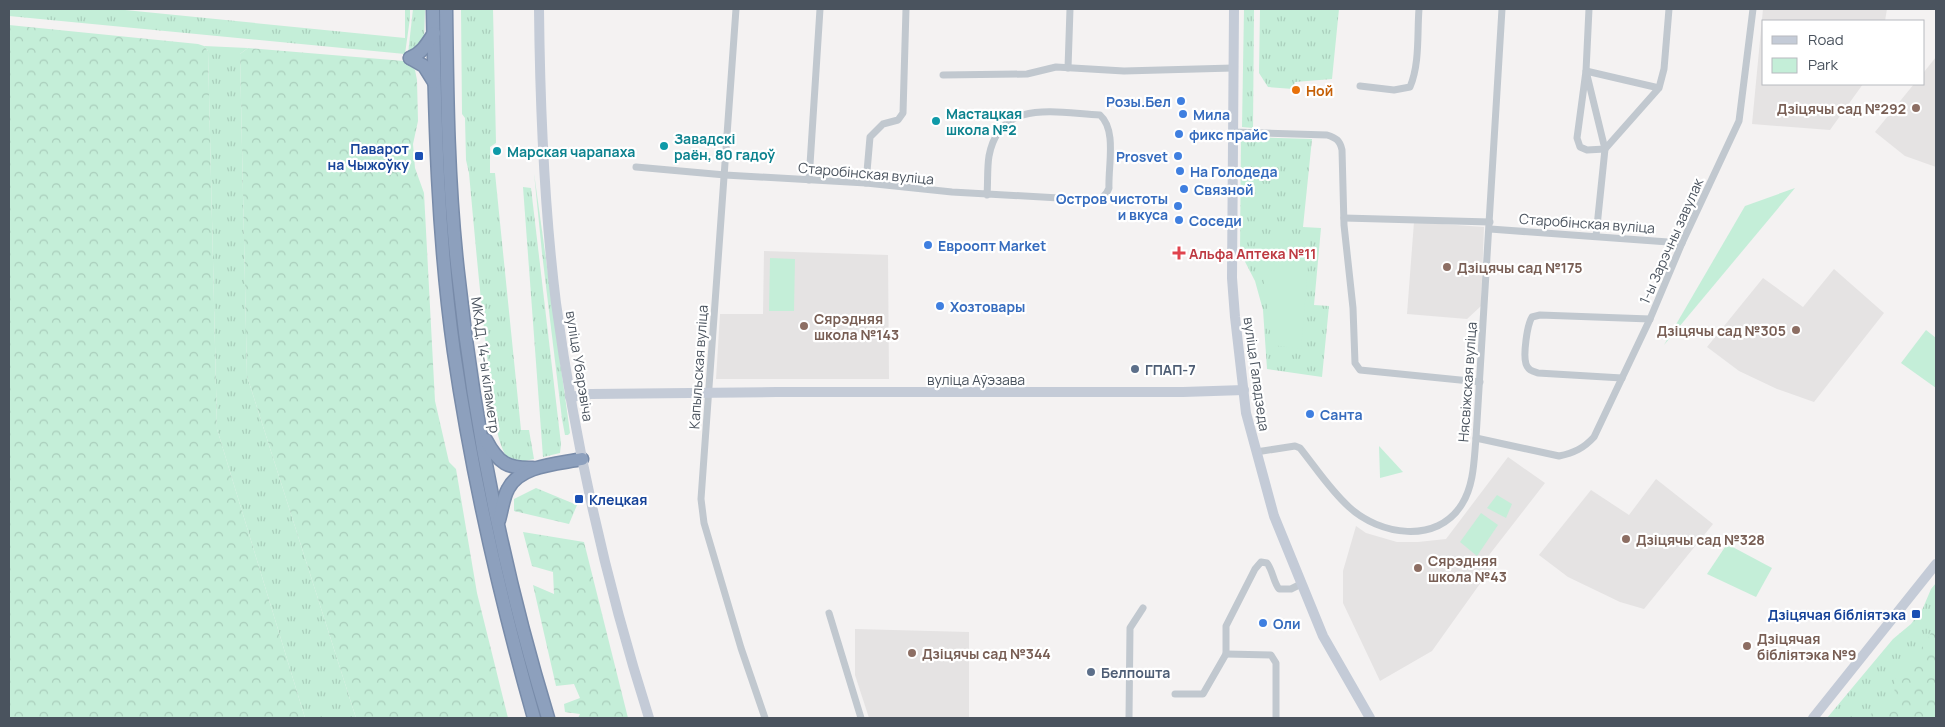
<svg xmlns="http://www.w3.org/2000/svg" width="1945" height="727" viewBox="0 0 1945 727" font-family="Manrope,sans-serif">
  <defs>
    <pattern id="grass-tufts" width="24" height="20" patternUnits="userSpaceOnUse" patternTransform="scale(1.25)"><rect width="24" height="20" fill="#c4eed8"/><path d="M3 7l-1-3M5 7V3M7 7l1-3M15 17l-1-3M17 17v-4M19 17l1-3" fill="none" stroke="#aacebc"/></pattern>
    <pattern id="forest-crowns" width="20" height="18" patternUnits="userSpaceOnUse" patternTransform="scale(1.25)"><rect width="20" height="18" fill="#c4eed8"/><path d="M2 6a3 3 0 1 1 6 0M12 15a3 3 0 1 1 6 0" fill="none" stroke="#aacebc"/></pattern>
  </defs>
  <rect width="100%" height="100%" fill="#f4f2f2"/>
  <g fill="#e5e3e3">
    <polygon points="1763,9 1887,9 1885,21 1764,21 1764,84 1863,84 1830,130 1752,124"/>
    <polygon points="1936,57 1936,167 1905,156 1875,132 1914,84 1924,84 1924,72"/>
    <polygon points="1414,222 1484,227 1481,306 1467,319 1407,314"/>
    <polygon points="764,251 888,255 889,379 716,379 720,314 763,314"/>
    <polygon points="1834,269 1884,313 1814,402 1777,389 1739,371 1707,347 1763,278 1803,307"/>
    <polygon points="1508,457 1545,483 1486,559 1494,564 1432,651 1380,681 1343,603 1343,571 1356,526 1366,533 1397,542 1418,542 1446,539"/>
    <polygon points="1656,479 1713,524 1644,609 1620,602 1568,577 1539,555 1591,490 1629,515"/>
    <polygon points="855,629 969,632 969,718 869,718 855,675"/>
  </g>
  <g fill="url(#grass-tufts)">
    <polygon points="9,9 115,9 405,38 405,9 410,9 410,18 405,54 9,16"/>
    <polygon points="413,9 425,9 424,41 408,54"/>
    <path d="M461,9H493L496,143L490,147V173H495L521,430H529L534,459L520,462L507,458C493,433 493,400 489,372C481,306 475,239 469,173L466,160L465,118L462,114Z"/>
    <polygon points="1244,9 1254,9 1253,128 1242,127"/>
    <polygon points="1260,9 1339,9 1332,79 1295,82 1293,89 1268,87 1259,73"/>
    <polygon points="204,46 248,48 240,54 247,376 356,718 305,718 217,429 208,51"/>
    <polygon points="1241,137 1312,139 1303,227 1321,228 1314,305 1329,306 1322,377 1267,369 1263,310 1255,281 1240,252"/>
    <polygon points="534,173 568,418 570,433 568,435 565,435 562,419 542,253"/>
    <polygon points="523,187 531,188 561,444 560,453 543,457"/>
    <polygon points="1936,583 1936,718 1827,718 1893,639 1911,624 1923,608 1931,589"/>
  </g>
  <g fill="url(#forest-crowns)">
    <polygon points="9,25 198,44 204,46 208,51 217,429 305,718 9,718"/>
    <polygon points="248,48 404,61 410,64 415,70 417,80 418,121 413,144 415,168 424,193 435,401 449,462 456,469 477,593 508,718 356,718 247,376 240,54"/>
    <polygon points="536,488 577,505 569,524 514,511 514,499"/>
    <polygon points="523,532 584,542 628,718 578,718 580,714 565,712 564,704 580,698 574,684 556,686 533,585 554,594 553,572 532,566"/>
    <polygon points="1936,625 1936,718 1867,718 1872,713 1894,703 1895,679 1914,660"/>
  </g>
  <g fill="#c4eed8">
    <polygon points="1795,188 1664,345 1745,206"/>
    <polygon points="1258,237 1310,241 1301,349 1272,345"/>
    <polygon points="770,258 795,259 794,311 769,311"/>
    <polygon points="1926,330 1936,338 1936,388 1901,363"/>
    <polygon points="1379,446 1403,472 1380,478"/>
    <polygon points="1497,495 1512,504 1506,518 1487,508"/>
    <polygon points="1481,513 1498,525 1477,556 1460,542"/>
    <polygon points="1727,544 1772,568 1756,597 1707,574"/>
  </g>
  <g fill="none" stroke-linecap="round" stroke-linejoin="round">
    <defs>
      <g id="highway">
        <path d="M433,9C435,123 438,239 454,352C472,476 500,598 534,718"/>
        <path d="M446,9C447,97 448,186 458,273C474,424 504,574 548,718"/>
        <polyline points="410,58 424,66 434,82"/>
        <path d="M410,58C422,53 427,44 434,33"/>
        <path d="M486,440C498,463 508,469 533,468"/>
        <path d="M499,520C502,510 503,498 508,489C520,465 558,464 582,459"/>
      </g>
    </defs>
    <use href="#highway" stroke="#788ba9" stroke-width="15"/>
    <g stroke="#c1c8cf" stroke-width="7">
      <polyline points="736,9 701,499 704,523 741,648 765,718"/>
      <polyline points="1589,9 1586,71 1605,149 1596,236"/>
      <polyline points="1068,68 1070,9"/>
      <polyline points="943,75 1027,74 1056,67 1124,71 1233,68"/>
      <path d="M1360,86L1394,90L1410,87C1420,63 1417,34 1419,9"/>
      <polyline points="1659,88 1586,71 1577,138 1580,147 1587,150 1605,149 1659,88 1664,69 1669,9"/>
      <path d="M1232,132L1327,135C1336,138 1340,140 1342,150L1344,225L1353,308L1355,363L1360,370L1480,382"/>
      <path d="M636,167L725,175L866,183L952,192L1094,200C1102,198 1106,196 1109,188C1108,166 1117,130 1100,115C1056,113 1000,98 989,156C987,168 988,182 987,195"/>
      <polyline points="809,180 820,9"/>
      <polyline points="866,183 870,137 883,124 898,120 903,113 906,9"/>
      <polyline points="1344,218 1490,222"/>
      <polyline points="1490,229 1682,243"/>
      <path d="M1622,378L1538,373C1532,371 1528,370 1526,364C1523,355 1527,325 1532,317L1540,315L1650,319"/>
      <path d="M1476,438L1559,456C1574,453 1584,448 1594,437L1650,319L1682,243L1739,121L1753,9"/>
      <path d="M1256,452L1295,446L1300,448C1316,468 1330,490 1349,507C1379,535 1437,545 1462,504C1474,485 1474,460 1476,438L1502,9"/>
      <polyline points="829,613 861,718"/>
      <polyline points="1226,654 1271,655 1276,663 1276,718"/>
      <path d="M1175,694H1203L1226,654V626L1255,569L1261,562L1267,563C1273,571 1273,581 1279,589H1291L1301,584"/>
      <polyline points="1129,718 1130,628 1143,608"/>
    </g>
    <g stroke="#c4cbd7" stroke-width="10">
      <path d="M539,9C540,106 544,206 556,303C575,444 606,583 649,718"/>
      <polyline points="1234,9 1232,278 1235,317 1246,413 1274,516 1323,636 1370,718"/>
      <polyline points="570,397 591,394 776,392 1183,392 1244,390"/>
      <polyline points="1813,718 1936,564"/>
    </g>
    <use href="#highway" stroke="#8da0bd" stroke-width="12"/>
  </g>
  <circle fill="#e8710a" stroke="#fff" stroke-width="2" cx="1296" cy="90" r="5"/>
  <g fill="#3f7fe0" stroke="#fff" stroke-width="2">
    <circle cx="1181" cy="101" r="5"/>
    <circle cx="1183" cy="114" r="5"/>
    <circle cx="1179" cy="134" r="5"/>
    <circle cx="1178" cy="156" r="5"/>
    <circle cx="1180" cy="171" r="5"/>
    <circle cx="1184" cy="189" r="5"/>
    <circle cx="1178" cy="206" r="5"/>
    <circle cx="1179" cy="220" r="5"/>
    <circle cx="928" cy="245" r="5"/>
    <circle cx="940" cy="306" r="5"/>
    <circle cx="1310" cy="414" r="5"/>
    <circle cx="1263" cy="623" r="5"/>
  </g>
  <g fill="#8d6e63" stroke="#fff" stroke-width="2">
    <circle cx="1916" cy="108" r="5"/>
    <circle cx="1447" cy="267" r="5"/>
    <circle cx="804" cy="326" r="5"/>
    <circle cx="1796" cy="330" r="5"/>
    <circle cx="1626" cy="539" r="5"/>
    <circle cx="1418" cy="568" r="5"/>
    <circle cx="1747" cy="646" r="5"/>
    <circle cx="912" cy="653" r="5"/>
  </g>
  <g fill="#0f9aa8" stroke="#fff" stroke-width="2">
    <circle cx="936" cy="121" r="5"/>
    <circle cx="664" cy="146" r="5"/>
    <circle cx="497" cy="151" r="5"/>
  </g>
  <g fill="#1a4fb4" stroke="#fff" stroke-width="2">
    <rect x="414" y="151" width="10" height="10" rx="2.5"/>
    <rect x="574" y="494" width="10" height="10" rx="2.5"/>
    <rect x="1911" y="609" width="10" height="10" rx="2.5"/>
  </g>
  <path fill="#e0444e" stroke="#fff" stroke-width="2" d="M1176.5 245.5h5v5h5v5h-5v5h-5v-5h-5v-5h5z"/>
  <g fill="#5c6f8a" stroke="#fff" stroke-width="2">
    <circle cx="1135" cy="369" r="5"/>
    <circle cx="1091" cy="672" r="5"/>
  </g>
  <g text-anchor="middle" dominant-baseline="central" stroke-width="4.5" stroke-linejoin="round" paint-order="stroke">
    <g font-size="14" font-weight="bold" fill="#c56008" stroke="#fff" text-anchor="start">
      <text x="1306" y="90">Ной</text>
    </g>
    <g font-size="14" font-weight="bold" fill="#366cbe" stroke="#fff" text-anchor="start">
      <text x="1171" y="101" text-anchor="end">Розы.Бел</text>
      <text x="1193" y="114">Мила</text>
      <text x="1189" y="134">фикс прайс</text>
      <text x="1168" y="156" text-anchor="end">Prosvet</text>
      <text x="1190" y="171">На Голодеда</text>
      <text x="1194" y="189">Связной</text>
      <text x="1168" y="198" text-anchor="end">Остров чистоты<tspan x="1168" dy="16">и вкуса</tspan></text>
      <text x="1189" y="220">Соседи</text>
      <text x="938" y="245">Евроопт Market</text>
      <text x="950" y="306">Хозтовары</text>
      <text x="1320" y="414">Санта</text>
      <text x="1273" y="623">Оли</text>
    </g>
    <g font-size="14" font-weight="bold" fill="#785e54" stroke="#fff" text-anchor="start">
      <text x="1906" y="108" text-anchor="end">Дзіцячы сад №292</text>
      <text x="1457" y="267">Дзіцячы сад №175</text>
      <text x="814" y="318">Сярэдняя<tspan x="814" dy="16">школа №143</tspan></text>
      <text x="1786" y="330" text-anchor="end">Дзіцячы сад №305</text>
      <text x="1636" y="539">Дзіцячы сад №328</text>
      <text x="1428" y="560">Сярэдняя<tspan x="1428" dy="16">школа №43</tspan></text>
      <text x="1757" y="638">Дзіцячая<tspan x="1757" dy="16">бібліятэка №9</tspan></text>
      <text x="922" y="653">Дзіцячы сад №344</text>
    </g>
    <g font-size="14" font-weight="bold" fill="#0d838f" stroke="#fff" text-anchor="start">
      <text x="946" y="113">Мастацкая<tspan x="946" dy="16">школа №2</tspan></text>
      <text x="674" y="138">Завадскі<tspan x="674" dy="16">раён, 80 гадоў</tspan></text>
      <text x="507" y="151">Марская чарапаха</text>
    </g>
    <g font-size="14" font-weight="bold" fill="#164399" stroke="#fff" text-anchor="end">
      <text x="409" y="148">Паварот<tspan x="409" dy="16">на Чыжоўку</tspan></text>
      <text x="589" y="499" text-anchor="start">Клецкая</text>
      <text x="1906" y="614">Дзіцячая бібліятэка</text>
    </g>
    <g font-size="14" fill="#4a535e" stroke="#fff">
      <text transform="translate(866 173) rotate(5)">Старобінская вуліца</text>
      <text transform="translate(1587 223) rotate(4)">Старобінская вуліца</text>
      <text transform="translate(1671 241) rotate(-66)">1-ы Зарэчны завулак</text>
      <text transform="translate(486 365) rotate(82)">МКАД, 14-ы кіламетр</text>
      <text transform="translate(580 366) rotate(81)">вуліца Убарэвіча</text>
      <text transform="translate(698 367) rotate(-86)">Капыльская вуліца</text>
      <text transform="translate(1257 374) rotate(82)">вуліца Галадзеда</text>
      <text x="976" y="379">вуліца Аўэзава</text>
      <text transform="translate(1467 382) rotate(-86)">Нясвіжская вуліца</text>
    </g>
    <g font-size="14" font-weight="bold" fill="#be3a42" stroke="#fff" text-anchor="start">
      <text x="1189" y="253">Альфа Аптека №11</text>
    </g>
    <g font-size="14" font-weight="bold" fill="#4e5e75" stroke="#fff" text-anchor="start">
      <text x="1145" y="369">ГПАП-7</text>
      <text x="1101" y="672">Белпошта</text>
    </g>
  </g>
  <rect width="1945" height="727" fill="none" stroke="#4a535e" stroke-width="20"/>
  <rect x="1762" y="20" width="162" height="65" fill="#ffffff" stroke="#b7babf"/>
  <rect x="1772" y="36" width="25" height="8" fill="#c4cbd7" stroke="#b7babf"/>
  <text x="1808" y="45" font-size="15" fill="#4a535e">Road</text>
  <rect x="1772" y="58" width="25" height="15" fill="#c4eed8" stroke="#b7babf"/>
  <text x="1808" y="70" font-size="15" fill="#4a535e">Park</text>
</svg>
